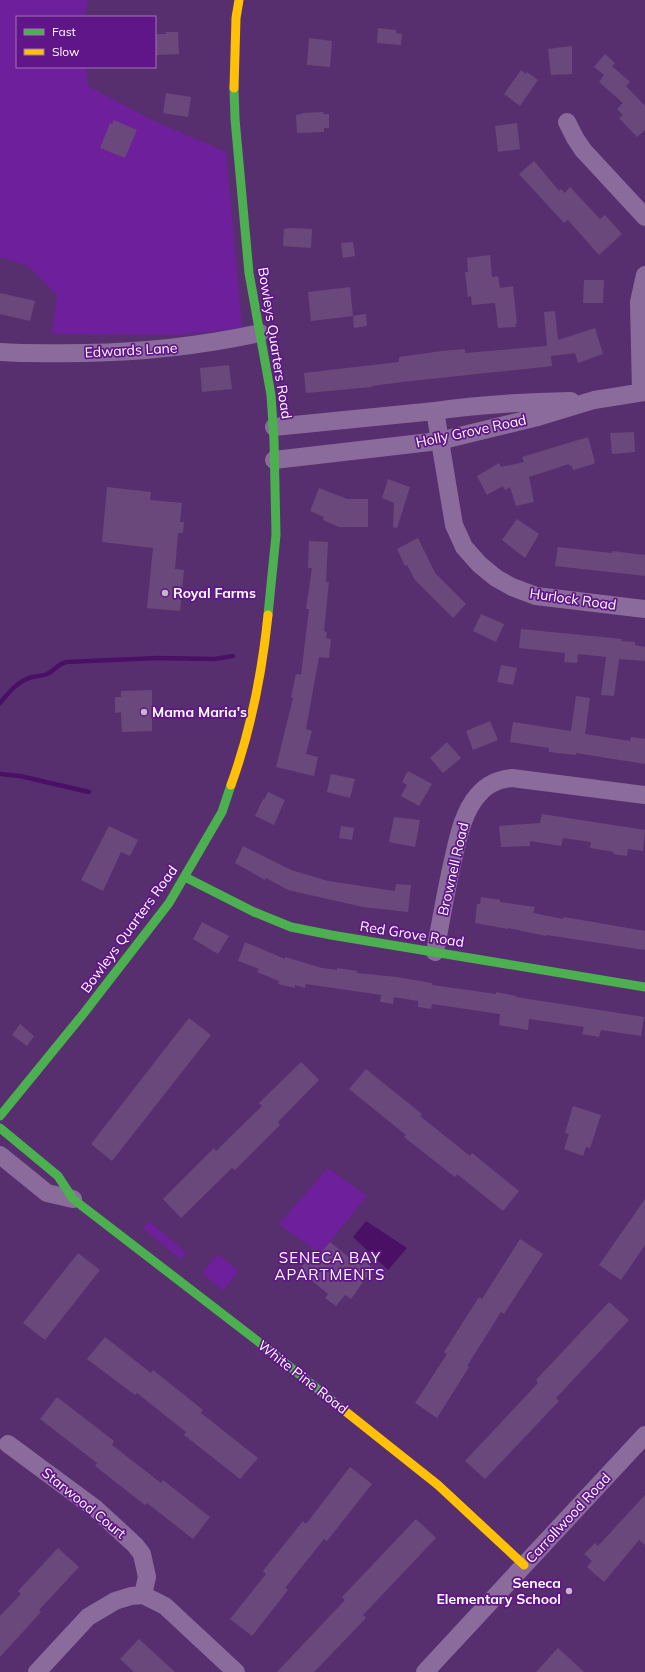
<svg xmlns="http://www.w3.org/2000/svg" width="645" height="1672" viewBox="0 0 645 1672" font-family="Mulish,sans-serif">
  <rect width="100%" height="100%" fill="#582f6e"/>
  <g fill="#6e1f9b">
    <polygon points="0,0 88,0 84,17 17,17 17,67 86,67 88,86 152,120 226,152 242,328 180,335 52,334 57,295 28,266 0,257"/>
    <polygon points="328,1168 367,1196 320,1254 279,1224"/>
    <polygon points="149,1221 186,1253 180,1259 143,1228"/>
    <polygon points="218,1254 239,1271 223,1291 202,1273"/>
  </g>
  <polygon fill="#491066" points="366,1221 407,1248 388,1270 353,1237"/>
  <g fill="none" stroke-linecap="round" stroke-linejoin="round">
    <g stroke="#491066" stroke-width="4.5">
      <path d="M0,703C9,692 18,681 32,677C37,676 42,676 47,674C54,671 58,664 66,662L158,658L215,659L233,656"/>
      <polyline points="0,774 20,776 89,792"/>
    </g>
  </g>
  <g fill="#6a487c">
    <polygon points="378,28 396,30 396,33 402,34 401,45 377,43"/>
    <polygon points="166,32 178,32 179,54 156,55 156,34 166,34"/>
    <polygon points="309,38 332,41 330,67 307,65"/>
    <polygon points="572,46 572,74 551,75 548,49"/>
    <polygon points="605,54 615,63 612,66 630,82 626,86 645,106 645,130 637,137 619,118 623,115 617,109 623,103 599,82 604,75 594,67"/>
    <polygon points="521,70 526,74 527,72 538,80 520,106 504,94"/>
    <polygon points="166,93 191,97 188,117 163,113"/>
    <polygon points="324,112 323,114 329,114 329,128 324,128 324,132 297,133 296,115 302,114 302,113"/>
    <polygon points="114,120 137,130 125,158 100,148 110,123 112,124"/>
    <polygon points="517,123 520,149 498,152 495,126"/>
    <polygon points="534,161 559,191 561,189 565,193 570,187 600,219 605,215 622,234 599,255 568,220 564,223 519,174"/>
    <polygon points="289,228 312,229 311,248 283,246 284,229"/>
    <polygon points="353,242 355,256 343,258 341,243"/>
    <polygon points="490,255 492,277 498,276 500,288 513,286 517,323 515,324 516,327 498,328 495,303 472,305 471,296 468,297 465,272 468,272 467,258"/>
    <polygon points="584,280 604,280 603,303 583,303"/>
    <polygon points="350,287 353,316 366,314 367,326 354,328 353,316 311,321 308,292"/>
    <polygon points="0,293 35,301 30,321 0,314"/>
    <polygon points="555,311 558,340 595,328 603,354 578,363 575,353 551,356 552,366 402,382 372,386 372,387 306,393 304,373 399,362 399,357 442,351 465,349 465,353 547,346 544,312"/>
    <polygon points="229,365 232,389 202,392 200,368"/>
    <polygon points="634,432 635,452 612,454 610,433"/>
    <polygon points="588,437 595,462 594,463 594,464 573,470 571,465 569,466 569,464 529,477 534,502 516,506 510,487 505,490 503,486 487,495 477,476 499,463 501,467 524,462 522,457"/>
    <polygon points="388,479 410,487 397,528 393,527 394,503 382,498"/>
    <polygon points="107,487 151,492 150,500 182,503 180,522 184,522 183,533 178,533 175,569 184,570 180,611 147,608 153,548 102,542"/>
    <polygon points="319,488 347,499 368,499 368,527 339,527 323,520 324,517 310,511"/>
    <polygon points="517,519 539,534 525,558 502,540"/>
    <polygon points="418,538 435,573 466,604 453,618 415,580 407,565 405,566 397,549"/>
    <polygon points="309,541 328,542 326,582 329,582 324,631 327,632 326,638 331,639 329,658 319,657 306,729 312,731 306,754 318,757 314,776 276,767 293,698 291,697 296,674 301,675 309,609 306,609 312,568 308,568"/>
    <polygon points="558,547 602,552 612,553 612,551 645,555 645,576 555,566"/>
    <polygon points="481,614 504,624 496,642 473,631"/>
    <polygon points="521,629 622,639 621,641 635,642 635,645 645,647 645,661 619,659 614,696 601,695 606,657 578,654 577,663 564,662 565,653 519,648"/>
    <polygon points="501,665 517,668 513,685 497,682"/>
    <polygon points="152,690 152,731 122,732 121,712 115,713 115,697 121,697 121,691"/>
    <polygon points="576,696 590,698 585,734 630,741 631,737 645,739 645,764 576,753 576,755 549,752 549,748 510,742 513,722 571,731"/>
    <polygon points="490,721 498,740 473,750 466,731"/>
    <polygon points="447,742 461,758 443,773 430,758"/>
    <polygon points="408,771 432,784 419,806 401,796 407,785 402,782"/>
    <polygon points="331,774 355,779 350,798 327,792"/>
    <polygon points="268,792 285,800 274,825 255,816 263,799 264,800"/>
    <polygon points="542,814 645,830 643,851 628,849 627,856 613,854 614,852 590,848 591,842 563,838 561,846 530,841 530,846 501,847 499,826 540,823"/>
    <polygon points="394,817 420,820 415,847 389,842"/>
    <polygon points="109,826 138,840 130,856 121,852 103,891 81,880"/>
    <polygon points="341,826 354,828 352,840 339,838"/>
    <polygon points="243,846 291,870 328,881 395,891 396,884 411,885 408,912 363,907 288,890 266,878 265,880 235,863"/>
    <polygon points="481,897 500,900 500,902 535,907 533,913 563,919 564,917 645,931 645,950 547,935 546,936 508,928 508,929 475,923 477,904 480,904"/>
    <polygon points="202,922 229,936 218,954 193,939"/>
    <polygon points="245,942 285,959 285,957 322,968 337,970 337,968 357,971 357,973 397,977 432,983 432,985 496,994 496,992 516,996 516,997 644,1017 641,1036 601,1030 599,1037 582,1034 584,1027 529,1019 528,1030 499,1025 500,1014 432,1004 431,1009 418,1007 418,1001 394,997 393,1004 380,1002 381,995 306,984 305,988 295,985 295,988 278,984 279,981 257,972 259,969 238,961"/>
    <polygon points="189,1018 211,1035 112,1161 91,1144"/>
    <polygon points="20,1024 34,1036 27,1046 12,1035"/>
    <polygon points="301,1062 319,1080 278,1122 280,1125 235,1170 232,1168 181,1218 163,1199 214,1148 216,1151 262,1106 259,1103"/>
    <polygon points="366,1069 422,1114 420,1116 470,1156 472,1153 519,1191 503,1211 457,1174 455,1177 404,1137 406,1135 349,1089"/>
    <polygon points="573,1106 601,1115 590,1148 586,1147 583,1156 564,1149 569,1134 565,1133"/>
    <polygon points="645,1199 645,1245 621,1280 599,1265"/>
    <polygon points="520,1239 543,1254 504,1314 501,1312 467,1366 469,1367 437,1418 415,1403 447,1354 444,1352 479,1297 482,1299"/>
    <polygon points="330,1242 357,1264 361,1259 373,1268 351,1299 345,1295 336,1306 325,1298 328,1294 310,1279 307,1282 296,1274 315,1250 320,1254"/>
    <polygon points="78,1253 100,1270 45,1340 23,1323"/>
    <polygon points="609,1302 629,1320 556,1398 559,1401 485,1479 465,1461 538,1383 536,1380"/>
    <polygon points="105,1337 151,1373 153,1370 203,1410 201,1413 258,1458 240,1479 184,1435 186,1432 137,1393 135,1395 87,1359"/>
    <polygon points="57,1397 114,1441 112,1445 161,1483 163,1480 210,1517 193,1539 147,1503 145,1505 95,1466 97,1463 40,1419"/>
    <polygon points="350,1467 372,1484 327,1541 324,1539 285,1588 288,1590 252,1636 230,1619 266,1574 263,1571 303,1521 306,1524"/>
    <polygon points="645,1495 645,1545 639,1540 604,1582 587,1567 592,1561 584,1554 595,1543 598,1546"/>
    <polygon points="416,1519 436,1538 363,1615 366,1618 314,1672 277,1672 345,1600 342,1597"/>
    <polygon points="58,1548 79,1567 39,1610 41,1612 0,1657 0,1616 21,1594 18,1591"/>
    <polygon points="139,1639 175,1672 134,1672 120,1659"/>
    <polygon points="558,1648 584,1672 536,1672"/>
  </g>
  <g fill="none" stroke-linecap="round" stroke-linejoin="round">
    <g stroke="#8b6b9c" stroke-width="18">
      <polyline points="567,122 575,138 583,150 645,217"/>
      <path d="M0,352C29,354 56,353 85,353C146,352 200,346 260,333"/>
      <polyline points="641,392 639,302 645,275"/>
      <polyline points="435,411 454,525 464,547 479,564 496,578 512,587 536,596 645,609"/>
      <path d="M274,427L435,411C480,404 526,402 571,401"/>
      <polyline points="274,460 439,441 538,417 594,400 645,392"/>
      <path d="M435,952C441,921 446,890 453,860C458,838 463,812 478,795C487,784 499,779 512,778L645,795"/>
      <polyline points="0,1155 47,1193 73,1199"/>
      <polyline points="8,1444 96,1509 135,1545 142,1554 147,1577 143,1595"/>
      <polyline points="37,1672 88,1617 115,1601 131,1596 143,1595 165,1606 236,1672"/>
      <polyline points="425,1672 645,1435"/>
    </g>
    <g stroke="#4caf50" stroke-width="9">
      <polyline points="234,88 235,119 249,273 271,395 274,440 276,535 268,615"/>
      <polyline points="185,877 254,912 291,927 331,935 645,987"/>
      <polyline points="0,1116 84,1013 169,903 222,812 231,785"/>
      <polyline points="0,1128 58,1176 73,1199 264,1346 345,1411"/>
    </g>
    <g stroke="#ffc107" stroke-width="9">
      <polyline points="234,88 236,18 239,0"/>
      <path d="M231,785C251,730 262,673 268,615"/>
      <polyline points="345,1411 438,1485 524,1565"/>
    </g>
  </g>
  <g fill="#c5b6cc" stroke="#601588" stroke-width="1.5">
    <circle cx="165" cy="593" r="4"/>
    <circle cx="144" cy="712" r="4"/>
    <circle cx="569" cy="1591" r="4"/>
  </g>
  <g text-anchor="middle" dominant-baseline="central" stroke-width="3.5" stroke-linejoin="round" paint-order="stroke">
    <g font-size="14" fill="#fff" stroke="#601588">
      <text transform="translate(275 343) rotate(81)">Bowleys Quarters Road</text>
      <text transform="translate(131 350) rotate(-3)">Edwards Lane</text>
      <text transform="translate(471 431) rotate(-12)">Holly Grove Road</text>
      <text transform="translate(573 599) rotate(8)">Hurlock Road</text>
      <text transform="translate(453 869) rotate(-77)">Brownell Road</text>
      <text transform="translate(129 929) rotate(-54)">Bowleys Quarters Road</text>
      <text transform="translate(412 934) rotate(9)">Red Grove Road</text>
      <text transform="translate(303 1377) rotate(38)">White Pine Road</text>
      <text transform="translate(84 1503) rotate(39)">Starwood Court</text>
      <text transform="translate(568 1518) rotate(-47)">Carrollwood Road</text>
    </g>
    <g font-size="14" font-weight="bold" fill="#fff" stroke="#601588" text-anchor="start">
      <text x="173" y="593">Royal Farms</text>
      <text x="152" y="712">Mama Maria's</text>
      <text x="561" y="1583" text-anchor="end">Seneca<tspan x="561" dy="16">Elementary School</tspan></text>
    </g>
    <g font-size="15" letter-spacing="1" fill="#fff" stroke="#601588">
      <text x="330" y="1257">SENECA BAY<tspan x="330" dy="17">APARTMENTS</tspan></text>
    </g>
  </g>
  <rect x="16" y="16" width="140" height="52" fill="#601588" stroke="#a073b8"/>
  <rect x="24" y="29" width="20" height="6" fill="#4caf50" stroke="#a073b8"/>
  <text x="52" y="36" font-size="12" fill="#ffffff">Fast</text>
  <rect x="24" y="49" width="20" height="6" fill="#ffc107" stroke="#a073b8"/>
  <text x="52" y="56" font-size="12" fill="#ffffff">Slow</text>
</svg>
